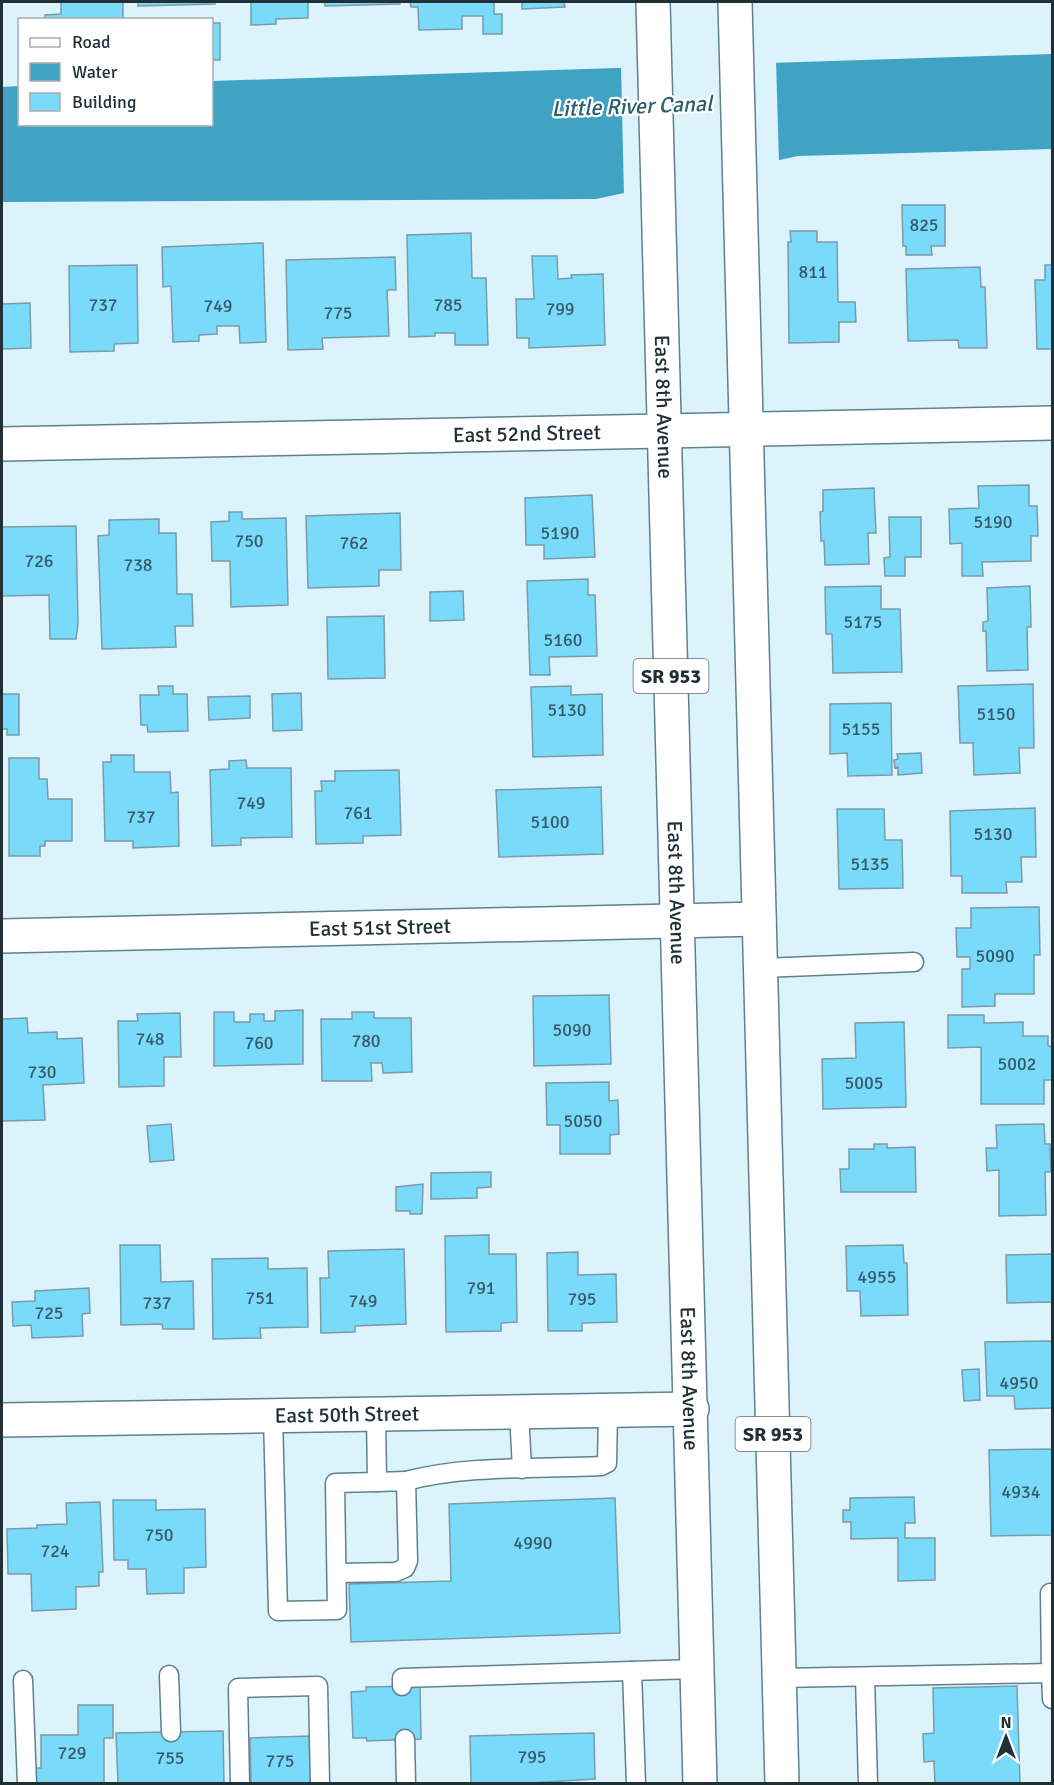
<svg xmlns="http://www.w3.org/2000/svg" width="1054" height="1785" viewBox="0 0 1054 1785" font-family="Signika,sans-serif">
  <rect width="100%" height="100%" fill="#dcf3fc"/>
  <polygon fill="#41a3c3" points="1052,54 1052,149 798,156 596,199 2,202 2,87 19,86 20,124 212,124 212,81"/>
  <polygon fill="#dcf3fc" points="776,60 779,163 624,196 621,65"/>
  <g fill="#7adafa" stroke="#789ca9" stroke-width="1.5">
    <polygon points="61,2 123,2 123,20 45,20 45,15 61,14"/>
    <polygon points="138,2 215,2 215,4 138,6"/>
    <polygon points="229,2 308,2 308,18 276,19 276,24 251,25 251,2"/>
    <polygon points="325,2 400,2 400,4 325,6"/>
    <polygon points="410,2 494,2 494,14 502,14 502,34 483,34 483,16 462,16 462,29 419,30 418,7 411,7"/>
    <polygon points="522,2 564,2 565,7 522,9"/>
    <rect x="212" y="23" width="8" height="37"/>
    <polygon points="902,205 945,205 945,246 931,246 932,255 906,255 906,246 903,246"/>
    <polygon points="790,231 817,231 817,242 837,242 838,302 855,302 856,322 839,322 839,342 789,343 788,242 791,242"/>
    <polygon points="471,233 472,278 486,278 488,345 455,345 455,333 435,333 435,336 409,337 407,235"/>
    <polygon points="263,243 266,342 240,343 239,326 217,326 217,334 199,335 199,341 173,342 171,286 163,287 162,247"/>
    <polygon points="532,256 557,256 558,279 572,278 571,275 603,274 605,345 529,348 529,338 517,338 516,299 534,299"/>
    <polygon points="395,257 396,290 387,290 389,336 322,338 323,349 288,350 286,260"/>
    <polygon points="137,265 138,343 114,344 114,351 70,352 69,266"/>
    <polygon points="1045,265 1052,265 1052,349 1037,349 1035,280 1045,280"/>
    <polygon points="980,267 981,287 985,287 987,348 959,348 958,340 908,341 906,269"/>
    <polygon points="30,303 31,348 2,349 2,304"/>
    <polygon points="1029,485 1029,506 1037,506 1038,536 1031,536 1031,561 982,562 983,576 962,576 962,543 950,544 949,509 979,508 978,486"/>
    <polygon points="874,488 876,533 868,533 869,564 825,565 824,541 821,541 820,512 823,511 823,490"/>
    <polygon points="592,495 595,557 544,559 544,545 526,545 525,498"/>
    <polygon points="229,512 242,512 242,519 286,518 288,605 231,607 230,561 212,561 211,522 229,521"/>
    <polygon points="400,513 401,570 379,570 379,586 308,588 306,516"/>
    <polygon points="889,517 921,517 921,557 905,557 905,576 885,576 884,558 890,557"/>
    <polygon points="159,519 159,533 176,533 177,594 192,594 193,626 175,626 176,647 102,649 98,536 109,535 109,520"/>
    <polygon points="76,526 78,624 76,639 50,639 49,595 2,596 2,527"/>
    <polygon points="588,579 588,595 595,595 597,656 549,657 550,675 530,675 527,581"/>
    <polygon points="881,586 881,609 900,609 902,672 833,673 832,634 826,634 825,587"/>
    <polygon points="1030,586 1031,627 1027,627 1028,670 987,671 986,631 983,631 983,622 988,621 987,588"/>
    <polygon points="463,591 464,620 430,621 430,592"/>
    <polygon points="384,616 385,678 328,679 327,617"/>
    <polygon points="1033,684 1034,748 1019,748 1020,773 974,775 973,743 960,743 958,686"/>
    <polygon points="158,686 173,686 173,694 187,694 188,731 148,732 147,725 141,725 140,695 159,695"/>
    <polygon points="571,686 571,695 602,694 603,755 533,757 531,687"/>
    <polygon points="301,693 302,730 273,731 272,694"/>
    <polygon points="2,694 19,694 19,735 7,735 7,729 2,729"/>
    <polygon points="250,696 250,718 209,720 208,697"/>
    <polygon points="891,703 892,775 848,776 847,753 830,754 830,704"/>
    <polygon points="921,753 922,773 898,775 898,767 895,768 894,760 898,759 897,754"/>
    <polygon points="111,755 134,755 134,772 170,772 171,793 178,792 179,846 133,848 133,841 105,841 103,762 111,762"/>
    <polygon points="9,758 39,758 39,779 47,779 48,799 72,799 72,841 45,841 45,846 40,846 40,856 9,856"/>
    <polygon points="246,760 247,768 291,768 292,837 241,838 241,845 212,846 210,770 229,769 229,761"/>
    <polygon points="399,770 401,835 363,836 363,843 316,844 315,791 322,791 321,781 335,781 335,771"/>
    <polygon points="601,787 603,854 499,857 496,790"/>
    <polygon points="1035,808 1036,857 1021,857 1022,882 1006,882 1007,893 962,893 962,876 951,876 950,811"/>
    <polygon points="837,809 884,809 885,840 902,840 903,888 839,889"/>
    <polygon points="1039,907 1040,955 1034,955 1034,994 995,994 995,1006 962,1007 962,969 970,969 970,957 957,957 956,928 971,928 971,908"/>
    <polygon points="609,995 611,1064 534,1066 533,996"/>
    <polygon points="303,1010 303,1064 214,1066 214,1012 234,1012 234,1022 250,1022 250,1014 264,1014 264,1021 275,1021 275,1011"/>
    <polygon points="352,1012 374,1012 374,1018 411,1018 412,1072 383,1073 382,1063 371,1063 372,1081 322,1081 321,1019 352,1019"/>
    <polygon points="180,1013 181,1057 164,1057 164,1086 119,1087 118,1021 138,1021 137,1014"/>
    <polygon points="948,1015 984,1015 984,1023 1023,1022 1023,1036 1048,1036 1048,1046 1052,1046 1052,1080 1044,1080 1044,1104 981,1104 981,1047 948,1048"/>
    <polygon points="27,1018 28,1033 57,1032 57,1039 82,1038 84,1083 43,1085 45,1120 2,1121 2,1019"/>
    <polygon points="904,1022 906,1107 823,1109 822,1059 856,1058 855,1023"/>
    <polygon points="609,1082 609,1101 618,1100 619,1134 610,1135 610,1154 560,1154 560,1125 547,1125 546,1083"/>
    <polygon points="171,1124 174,1160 150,1162 147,1126"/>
    <polygon points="1044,1124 1045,1144 1050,1144 1051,1172 1045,1172 1046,1215 999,1216 999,1170 987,1171 986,1148 997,1148 996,1125"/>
    <polygon points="874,1144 887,1144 887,1148 915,1147 916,1192 841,1192 840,1169 849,1169 849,1149 874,1149"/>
    <polygon points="491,1172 491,1187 477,1188 477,1198 431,1199 431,1173"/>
    <polygon points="423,1184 422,1214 410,1214 410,1211 396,1211 396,1187"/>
    <polygon points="489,1235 489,1254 516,1254 517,1322 501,1323 501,1331 446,1332 445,1236"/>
    <polygon points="120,1245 160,1245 161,1282 193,1281 194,1329 163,1329 162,1324 121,1325"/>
    <polygon points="903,1245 904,1263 907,1263 908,1315 861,1316 860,1291 847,1291 846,1246"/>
    <polygon points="404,1249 406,1324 355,1326 355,1332 321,1333 320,1278 329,1278 328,1251"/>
    <polygon points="578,1252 578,1275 616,1274 617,1322 582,1323 582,1331 548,1331 547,1253"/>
    <polygon points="1052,1254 1052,1302 1007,1303 1006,1255"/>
    <polygon points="268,1258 268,1269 307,1268 308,1327 260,1328 261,1338 213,1339 212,1259"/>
    <polygon points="89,1288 90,1313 82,1314 83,1336 32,1338 31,1325 13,1326 12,1302 35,1301 35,1291"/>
    <polygon points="1052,1341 1052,1408 1015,1409 1014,1396 987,1396 985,1342"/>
    <polygon points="979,1369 980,1400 964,1401 962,1370"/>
    <polygon points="1052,1449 1052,1535 991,1536 989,1450"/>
    <polygon points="914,1497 915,1523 905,1523 905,1538 935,1538 935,1580 898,1581 898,1538 851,1539 851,1522 843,1522 843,1510 850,1510 850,1498"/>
    <polygon points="615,1498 620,1633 351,1642 349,1584 451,1581 449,1504"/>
    <polygon points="113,1500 156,1500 156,1510 205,1509 206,1567 184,1568 184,1593 147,1594 146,1569 128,1569 128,1560 114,1560"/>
    <polygon points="100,1502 103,1572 99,1572 99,1586 76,1587 76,1609 32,1611 31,1574 8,1574 7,1529 37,1528 37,1525 67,1524 66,1503"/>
    <polygon points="420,1686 421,1739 367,1741 366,1738 353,1738 351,1692 366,1691 366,1687"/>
    <polygon points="1017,1686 1020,1784 935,1784 934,1761 924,1762 923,1734 934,1733 933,1688"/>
    <polygon points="78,1705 113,1705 113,1738 104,1738 104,1784 34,1784 34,1768 41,1768 41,1735 78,1735"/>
    <polygon points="223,1731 224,1784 118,1784 116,1733"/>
    <polygon points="594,1733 595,1779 514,1784 471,1784 470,1736"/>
    <polygon points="309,1736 311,1784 251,1784 250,1738"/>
  </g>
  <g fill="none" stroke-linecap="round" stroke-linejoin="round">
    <defs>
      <g id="service">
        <polyline points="761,968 914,962"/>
        <polyline points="519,1412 522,1469"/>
        <polyline points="273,1416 278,1611 337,1610 335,1483 377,1482 376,1414"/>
        <path d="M406,1481C466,1465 538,1469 601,1466L607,1463L608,1411"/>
        <polyline points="337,1573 396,1572 405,1568 408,1561 406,1481 377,1482"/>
        <polyline points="632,1671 636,1784"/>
        <polyline points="1051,1673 1052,1699"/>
        <polyline points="169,1675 171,1732"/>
        <polyline points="865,1677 868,1784"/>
        <polyline points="779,1678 1051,1673 1050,1593 1052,1593"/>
        <polyline points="23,1680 27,1784"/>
        <polyline points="402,1686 402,1678 696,1669"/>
        <polyline points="405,1739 406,1784"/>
        <polyline points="240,1784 238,1688 318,1686 320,1784"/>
      </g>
      <g id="minor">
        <path id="s1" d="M2,444L664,431"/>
        <path id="s2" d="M2,936L759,919"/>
        <path id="s3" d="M2,1420L692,1409"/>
      </g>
      <polyline id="tertiary" points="664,431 1052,423"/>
      <g id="primary">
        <path id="s4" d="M653,2L700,1784"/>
        <polyline points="735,2 782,1784"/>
      </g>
    </defs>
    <use href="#service" stroke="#5e818e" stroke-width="21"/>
    <use href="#minor" stroke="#5e818e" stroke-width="36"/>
    <use href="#tertiary" stroke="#5e818e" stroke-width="36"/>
    <use href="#primary" stroke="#5e818e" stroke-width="36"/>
    <use href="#service" stroke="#fff" stroke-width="18"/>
    <use href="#minor" stroke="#fff" stroke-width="33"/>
    <use href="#tertiary" stroke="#fff" stroke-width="33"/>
    <use href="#primary" stroke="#fff" stroke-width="33"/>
  </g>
  <g text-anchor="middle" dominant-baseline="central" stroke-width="4.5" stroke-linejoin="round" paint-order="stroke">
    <g font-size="18" fill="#375a67">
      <text x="924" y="225">825</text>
      <text x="813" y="272">811</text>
      <text x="103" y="305">737</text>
      <text x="448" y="305">785</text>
      <text x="218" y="306">749</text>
      <text x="560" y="309">799</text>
      <text x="338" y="313">775</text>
      <text x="993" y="522">5190</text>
      <text x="560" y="533">5190</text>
      <text x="249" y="541">750</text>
      <text x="354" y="543">762</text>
      <text x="39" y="561">726</text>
      <text x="138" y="565">738</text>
      <text x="863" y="622">5175</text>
      <text x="563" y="640">5160</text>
      <text x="567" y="710">5130</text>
      <text x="996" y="714">5150</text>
      <text x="861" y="729">5155</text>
      <text x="251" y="803">749</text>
      <text x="358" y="813">761</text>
      <text x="141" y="817">737</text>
      <text x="550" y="822">5100</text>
      <text x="993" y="834">5130</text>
      <text x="870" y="864">5135</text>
      <text x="995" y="956">5090</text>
      <text x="572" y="1030">5090</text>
      <text x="150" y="1039">748</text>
      <text x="366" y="1041">780</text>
      <text x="259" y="1043">760</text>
      <text x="1017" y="1064">5002</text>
      <text x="42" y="1072">730</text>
      <text x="864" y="1083">5005</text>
      <text x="583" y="1121">5050</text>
      <text x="877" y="1277">4955</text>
      <text x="481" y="1288">791</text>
      <text x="260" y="1298">751</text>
      <text x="582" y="1299">795</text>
      <text x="363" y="1301">749</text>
      <text x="157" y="1303">737</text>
      <text x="49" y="1313">725</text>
      <text x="1019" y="1383">4950</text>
      <text x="1021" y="1492">4934</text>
      <text x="159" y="1535">750</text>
      <text x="533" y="1543">4990</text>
      <text x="55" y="1551">724</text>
      <text x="72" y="1753">729</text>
      <text x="532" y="1757">795</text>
      <text x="170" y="1758">755</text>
      <text x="280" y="1761">775</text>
    </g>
    <g fill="#fff" stroke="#646e72" stroke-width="1.5">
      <rect x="633.5" y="659" width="75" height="34" rx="4.5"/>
      <rect x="735.5" y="1417" width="75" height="34" rx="4.5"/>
    </g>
    <g font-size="20" font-weight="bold" fill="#213036">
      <text x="671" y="676">SR 953</text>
      <text x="773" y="1434">SR 953</text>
    </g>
    <g font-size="21" fill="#213036" stroke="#fff">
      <text stroke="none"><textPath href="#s4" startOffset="405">East 8th Avenue</textPath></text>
      <text stroke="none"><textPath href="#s1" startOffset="525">East 52nd Street</textPath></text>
      <text stroke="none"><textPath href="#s4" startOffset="891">East 8th Avenue</textPath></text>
      <text stroke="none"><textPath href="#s2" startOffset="378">East 51st Street</textPath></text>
      <text stroke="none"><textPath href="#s4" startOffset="1377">East 8th Avenue</textPath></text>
      <text stroke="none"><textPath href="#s3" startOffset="345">East 50th Street</textPath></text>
    </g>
    <g font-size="22" font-style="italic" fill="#2a5f71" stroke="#fff">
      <text transform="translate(632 106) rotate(-2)">Little River Canal</text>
    </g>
  </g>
  <rect width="1054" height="1785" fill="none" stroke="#213036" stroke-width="6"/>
  <rect x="18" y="18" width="195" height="108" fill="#ffffff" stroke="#a6acaf" stroke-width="1.5"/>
  <rect x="30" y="38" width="30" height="9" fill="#ffffff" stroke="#a6acaf" stroke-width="1.5"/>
  <text x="72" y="48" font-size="18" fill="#213036">Road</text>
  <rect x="30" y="63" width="30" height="18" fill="#41a3c3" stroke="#a6acaf" stroke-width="1.5"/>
  <text x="72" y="78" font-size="18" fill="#213036">Water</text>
  <rect x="30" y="93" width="30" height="18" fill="#7adafa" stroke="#a6acaf" stroke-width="1.5"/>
  <text x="72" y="108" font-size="18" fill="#213036">Building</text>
  <g transform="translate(1006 1737)" stroke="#ffffff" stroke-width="4.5" paint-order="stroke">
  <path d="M0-4.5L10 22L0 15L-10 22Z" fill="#213036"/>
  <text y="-9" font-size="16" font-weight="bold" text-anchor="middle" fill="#213036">N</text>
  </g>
</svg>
